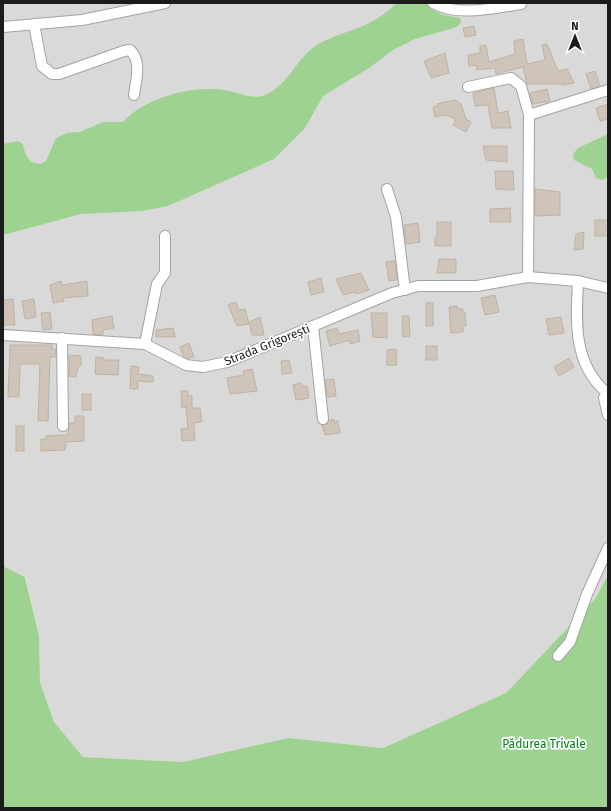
<svg xmlns="http://www.w3.org/2000/svg" width="611" height="811" viewBox="0 0 611 811" font-family="'Fira Sans',sans-serif">
  <rect width="100%" height="100%" fill="#eeebe0"/>
  <polygon fill="#dad9d9" points="3,3 608,3 608,575 595,599 506,693 383,748 288,738 183,762 83,757 54,722 40,682 39,636 26,577 3,566"/>
  <g fill="#9ed291">
    <path d="M397,3H426C433,14 448,16 460,18L461,22L457,27L415,39L393,50L369,68L323,96L305,128L274,159L168,206L142,211L81,214L3,235V144L18,141L23,144L25,153L31,162L40,164L46,161L56,138L67,133L80,132L103,122H123C145,98 191,85 224,90C236,91 253,101 265,95C289,85 296,58 317,45C333,35 351,32 367,24C378,19 388,11 397,3Z"/>
    <polygon points="608,134 608,177 602,180 596,178 592,169 574,160 573,154 578,148"/>
    <polygon points="3,566 25,577 39,636 40,682 54,722 83,757 183,762 288,738 383,748 506,693 595,599 608,575 608,808 3,808"/>
  </g>
  <g fill="#cec4b9" stroke="#c1b2a1">
    <polygon points="474,26 476,35 465,37 463,28"/>
    <polygon points="523,39 527,64 545,60 542,45 547,44 558,71 567,69 574,83 563,85 563,84 527,84 523,67 496,74 495,68 477,70 476,65 469,66 468,55 480,53 480,46 486,45 489,62 515,54 514,41"/>
    <polygon points="445,53 449,73 431,78 424,61"/>
    <polygon points="595,71 600,86 591,89 586,74"/>
    <polygon points="494,88 498,113 508,111 511,128 492,128 488,105 475,106 473,93"/>
    <polygon points="547,89 550,101 533,104 530,93"/>
    <polygon points="455,100 461,104 466,119 471,122 466,132 453,125 456,119 446,115 435,117 433,107 438,106 437,104"/>
    <polygon points="608,104 608,119 600,121 596,108"/>
    <polygon points="483,146 507,146 507,162 486,160"/>
    <polygon points="495,171 513,171 514,190 496,189"/>
    <polygon points="535,189 560,192 560,215 535,216"/>
    <polygon points="510,208 511,222 490,222 490,209"/>
    <rect x="595" y="220" width="13" height="16"/>
    <polygon points="437,222 451,222 451,246 435,246 435,237 437,237"/>
    <polygon points="418,223 420,242 406,244 404,225"/>
    <polygon points="584,232 583,249 574,250 576,234"/>
    <polygon points="439,259 456,259 456,273 437,273"/>
    <polygon points="395,261 397,280 389,281 386,262"/>
    <polygon points="361,273 369,290 356,294 356,292 343,295 336,279"/>
    <polygon points="321,278 324,292 311,295 308,282"/>
    <polygon points="61,281 62,285 87,281 88,296 63,298 64,301 53,303 50,285"/>
    <polygon points="495,295 499,312 485,315 481,298"/>
    <polygon points="13,299 15,325 4,325 3,300"/>
    <polygon points="34,299 36,317 25,319 22,301"/>
    <polygon points="236,302 239,310 245,309 249,324 237,326 228,305"/>
    <rect x="426" y="303" width="7" height="23"/>
    <polygon points="457,306 457,309 463,309 463,312 465,312 466,326 463,326 463,332 451,333 449,307"/>
    <polygon points="50,312 52,329 43,330 41,313"/>
    <polygon points="371,313 387,313 387,338 373,337"/>
    <polygon points="112,316 114,328 103,330 103,335 93,334 92,320"/>
    <polygon points="402,316 409,316 410,336 403,337"/>
    <polygon points="260,317 264,335 252,335 249,322"/>
    <polygon points="561,317 564,333 549,335 546,319"/>
    <polygon points="173,328 175,337 156,337 156,330"/>
    <polygon points="337,328 339,334 358,330 360,341 350,344 350,340 330,346 326,331"/>
    <polygon points="189,343 194,357 186,358 183,356 180,347"/>
    <polygon points="10,345 52,345 52,349 56,349 56,357 50,357 48,421 38,421 40,364 20,364 19,397 8,397"/>
    <rect x="426" y="346" width="11" height="14"/>
    <polygon points="396,349 397,365 387,365 387,350"/>
    <polygon points="69,355 81,356 81,366 78,366 76,377 69,376"/>
    <polygon points="96,357 104,358 104,360 119,360 118,375 95,374"/>
    <polygon points="569,358 574,367 559,376 554,367"/>
    <polygon points="289,360 292,373 282,374 281,361"/>
    <polygon points="131,366 139,367 138,374 153,376 153,382 138,381 138,389 130,389"/>
    <polygon points="252,369 257,391 230,394 227,378 244,375 243,371"/>
    <polygon points="334,379 336,396 327,397 325,380"/>
    <polygon points="301,383 302,386 307,386 309,398 296,400 293,385"/>
    <polygon points="181,391 188,391 188,396 192,396 192,408 200,408 202,422 194,423 195,440 182,441 181,429 188,428 186,407 182,408"/>
    <rect x="82" y="394" width="9" height="16"/>
    <polygon points="75,416 84,416 84,441 66,442 65,450 41,451 41,439 46,439 46,436 68,435 69,423 75,423"/>
    <polygon points="334,419 334,422 338,421 340,433 325,435 322,425 327,424 329,420"/>
    <rect x="16" y="426" width="8" height="25"/>
  </g>
  <g fill="none" stroke-linecap="round" stroke-linejoin="round">
    <defs>
      <g id="minor">
        <path d="M433,3C459,17 493,8 521,4"/>
        <path d="M34,24L42,66L52,74H59L124,51L130,50C142,61 136,81 134,95"/>
        <polyline points="3,27 82,20 165,3"/>
        <polyline points="468,87 511,78 521,86 529,115 528,277"/>
        <polyline points="529,115 608,90"/>
        <polyline points="387,189 396,217 405,290"/>
        <path d="M578,281C576,322 573,363 606,392"/>
        <polyline points="313,326 323,419"/>
        <polyline points="3,335 145,344 186,365 203,367 227,362 392,293 418,286 477,286 528,277 578,281 608,288"/>
        <polyline points="62,338 63,426"/>
        <polyline points="145,344 157,284 165,273 165,236"/>
        <polyline points="608,392 604,398 608,415"/>
        <polyline points="558,656 570,642 587,594 608,548"/>
      </g>
    </defs>
    <use href="#minor" stroke="#a3a3a3" stroke-width="12"/>
    <use href="#minor" stroke="#fff" stroke-width="10"/>
  </g>
  <g text-anchor="middle" dominant-baseline="central" stroke-width="3.5" stroke-linejoin="round" paint-order="stroke">
    <g font-size="12" fill="#1c1c1c" stroke="#fff">
      <text transform="translate(267 345) rotate(-22)">Strada Grigorești</text>
    </g>
    <g font-size="12" fill="#028219" stroke="#fff">
      <text x="544" y="744">Pădurea Trivale</text>
    </g>
  </g>
  <rect width="611" height="811" fill="none" stroke="#1c1c1c" stroke-width="8"/>
  <g transform="translate(575 36)" stroke="#ffffff" stroke-width="3" paint-order="stroke">
  <path d="M0-3L7 15L0 10L-7 15Z" fill="#1c1c1c"/>
  <text y="-6" font-size="11" font-weight="bold" text-anchor="middle" fill="#1c1c1c">N</text>
  </g>
</svg>
